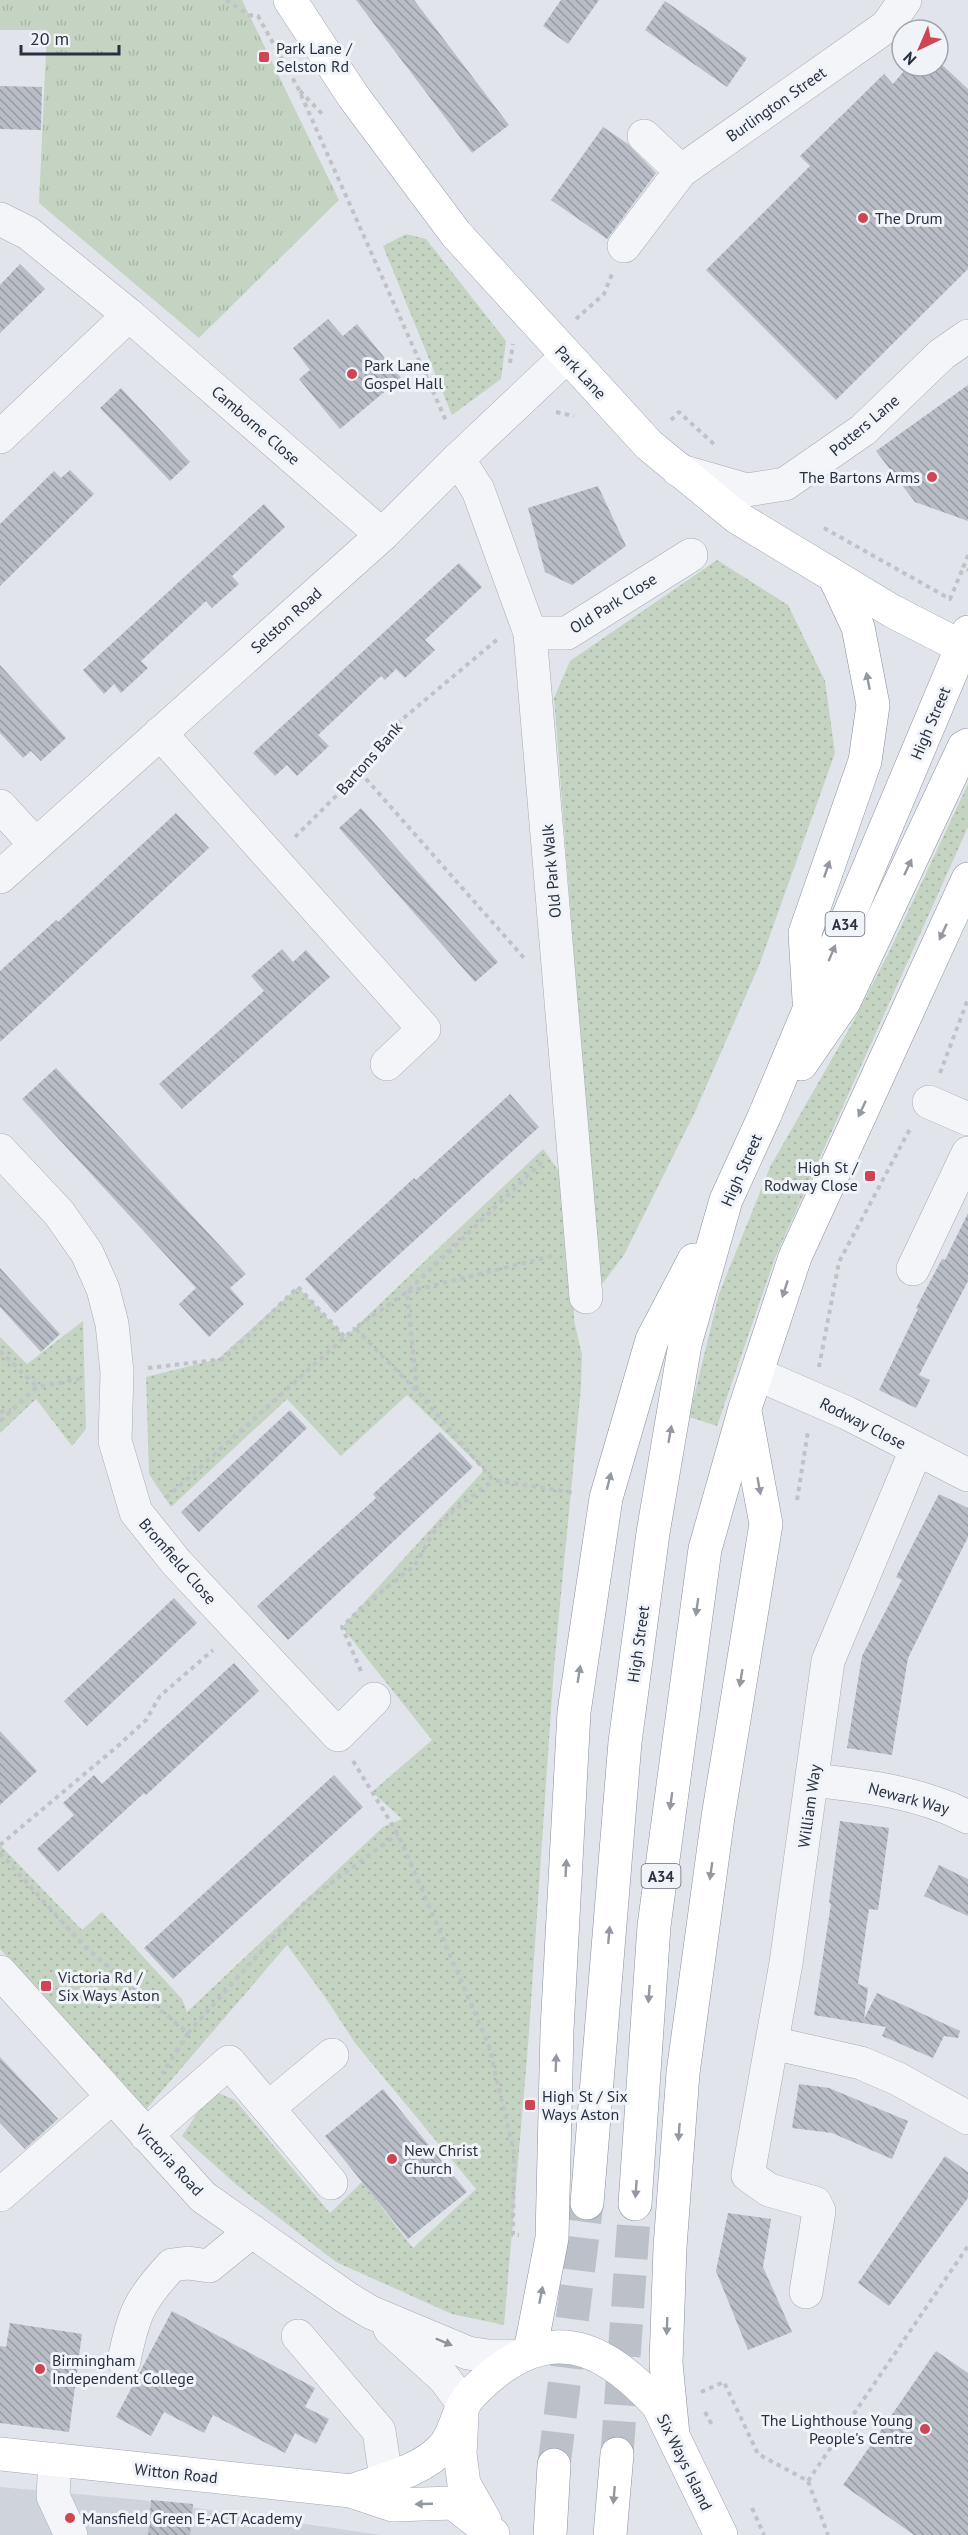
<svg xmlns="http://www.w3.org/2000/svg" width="968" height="2535" viewBox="0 0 968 2535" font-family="'PT Sans',sans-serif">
  <defs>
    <pattern id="grass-dots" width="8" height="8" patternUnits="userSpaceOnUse" patternTransform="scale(1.5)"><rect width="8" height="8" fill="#c5d4c2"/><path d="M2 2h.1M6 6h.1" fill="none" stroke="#a9b6a8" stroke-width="1.8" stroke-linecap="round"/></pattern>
    <pattern id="park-tufts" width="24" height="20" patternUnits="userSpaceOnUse" patternTransform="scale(1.5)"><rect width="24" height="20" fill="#c5d4c2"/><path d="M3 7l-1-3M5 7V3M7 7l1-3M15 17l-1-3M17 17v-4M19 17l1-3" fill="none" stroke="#a9b6a8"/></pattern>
    <pattern id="building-back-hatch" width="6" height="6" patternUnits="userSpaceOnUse" patternTransform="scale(1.5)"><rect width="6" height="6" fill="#b8bdc6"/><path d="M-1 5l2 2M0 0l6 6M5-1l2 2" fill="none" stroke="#969aa2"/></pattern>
  </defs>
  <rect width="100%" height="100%" fill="#e1e4ea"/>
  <polygon fill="#cfd3dc" points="0,2487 142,2500 381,2535 0,2535"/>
  <g fill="url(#grass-dots)">
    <polygon points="406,234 426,239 506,341 501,379 452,415 383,246"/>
    <polygon points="717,560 788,605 825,681 835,753 760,963 695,1112 624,1255 600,1287 554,698 570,661"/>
    <polygon points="968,784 968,827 775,1258 717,1426 689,1417 719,1294 771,1165 852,1024 890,950"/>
    <polygon points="543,1149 561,1174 574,1280 574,1320 582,1355 581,1387 554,1667 528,2046 504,2325 452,2314 336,2262 239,2187 182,2136 200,2109 218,2093 235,2100 330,2213 362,2182 413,2248 476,2189 355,2043 325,1997 287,1945 143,2113 129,2090 0,1949 0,1845 82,1930 102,1912 182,1999 187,2012 383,1827 402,1819 372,1792 432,1740 342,1627 484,1470 407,1395 341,1456 287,1399 171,1507 149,1474 146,1377 218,1359 298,1287 345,1337"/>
    <polygon points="83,1321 86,1429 72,1446 36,1399 0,1433 0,1337 27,1364"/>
  </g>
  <polygon fill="url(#park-tufts)" points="0,0 242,0 339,200 199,338 39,203 47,30 0,30"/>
  <g fill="url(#building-back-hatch)">
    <polygon points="356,0 414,0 509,125 472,153"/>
    <polygon points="561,0 599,0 568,44 543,26"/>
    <polygon points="665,1 747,58 727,87 645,30"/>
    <polygon points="938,61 968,89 968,269 836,400 706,270 810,166 800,156 884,74 893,84 908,66 938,66"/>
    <polygon points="0,86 42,87 41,130 0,129"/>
    <polygon points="603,127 628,144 656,173 607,239 551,200"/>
    <polygon points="20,264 45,289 0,333 0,285"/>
    <polygon points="328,319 343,336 357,324 401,378 340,429 299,379 310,370 293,348"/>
    <polygon points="968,385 968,521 915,502 876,451"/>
    <polygon points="121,388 190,462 170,481 100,408"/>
    <polygon points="70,470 94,494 0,586 0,524 54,471 61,478"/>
    <polygon points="598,486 626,546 572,585 545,572 528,508"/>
    <polygon points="264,504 285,527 232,576 239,584 212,608 206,601 141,661 148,668 121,693 114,684 104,694 83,670"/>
    <polygon points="459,563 482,587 425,640 435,650 405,678 396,669 385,680 381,676 318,735 329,746 297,776 287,765 275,776 253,753"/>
    <polygon points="0,665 66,738 41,761 31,751 23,758 0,733"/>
    <polygon points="361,808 498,962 475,982 339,828"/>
    <polygon points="176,813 209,848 0,1042 0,971 56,920 58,922"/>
    <polygon points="282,949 293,962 306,950 330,977 182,1109 159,1084 264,991 251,976"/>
    <polygon points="56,1068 246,1274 230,1288 244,1304 209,1337 179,1304 196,1288 22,1099"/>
    <polygon points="510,1094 539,1127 335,1313 305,1279 414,1178 416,1180"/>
    <polygon points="968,1213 968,1281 919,1375 930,1380 916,1408 879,1390 918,1309 916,1308 942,1259 945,1260"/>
    <polygon points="0,1268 60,1334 41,1352 0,1307"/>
    <polygon points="290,1410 307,1428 199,1532 181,1512"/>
    <polygon points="440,1432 473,1467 288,1640 257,1606 376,1498 373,1494"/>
    <polygon points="939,1494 968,1508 968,1537 908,1658 892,1755 847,1748 862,1656 902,1580 896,1577"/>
    <polygon points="174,1598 197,1623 87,1726 64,1701"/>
    <polygon points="234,1663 259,1691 146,1795 144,1793 58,1872 37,1849 74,1815 63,1803 94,1775 102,1784"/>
    <polygon points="0,1731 37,1771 0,1805"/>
    <polygon points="334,1775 363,1807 173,1979 144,1948"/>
    <polygon points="840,1821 889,1828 878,1910 869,1909 858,1984 868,1988 864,2019 877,1993 960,2031 958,2038 944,2036 933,2058 882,2036 886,2027 814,2015 831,1904 829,1903"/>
    <polygon points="939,1865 968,1879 968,1916 924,1896"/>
    <polygon points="0,2057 58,2119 25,2149 0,2123"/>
    <polygon points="799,2084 829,2088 908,2121 892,2159 832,2133 792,2128"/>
    <polygon points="383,2089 467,2192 408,2239 325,2136"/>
    <polygon points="945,2156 968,2172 968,2198 889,2306 858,2283"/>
    <polygon points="728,2213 771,2219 763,2267 792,2332 748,2350 716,2271"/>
    <polygon points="172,2311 315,2388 305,2407 329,2419 316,2444 295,2433 285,2453 213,2415 204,2433 164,2412 151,2436 116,2417"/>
    <polygon points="10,2323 82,2334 69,2432 0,2423 0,2346 6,2347"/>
    <polygon points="936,2351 968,2373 968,2535 914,2535 843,2485"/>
    <polygon points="151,2500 193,2504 190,2535 148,2535"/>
  </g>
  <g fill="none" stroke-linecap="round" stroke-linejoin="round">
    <g stroke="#bcc0c8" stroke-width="33" stroke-dasharray="33 16" stroke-linecap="butt">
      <polyline points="617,2454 635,2204"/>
      <polyline points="554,2465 587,2203"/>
    </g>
    <defs>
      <g id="minor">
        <polyline points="644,136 681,171 887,26 905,0"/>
        <polyline points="0,219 28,233 129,315 382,535"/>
        <polyline points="624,246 681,171"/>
        <polyline points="0,437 129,315"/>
        <polyline points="458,459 478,490 530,633 586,1297"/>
        <polyline points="678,470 747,490 785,484 863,430 942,354 968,336"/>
        <polyline points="530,633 567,633 691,555"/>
        <polyline points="160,733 424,1029 387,1064"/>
        <polyline points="0,806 35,844"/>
        <polyline points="0,877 382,535 458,459 566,357"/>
        <polyline points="929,1102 968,1119"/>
        <polyline points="0,1150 59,1213 87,1253 103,1289 112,1324 117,1372 115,1441 136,1512 176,1562 338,1735 374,1699"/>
        <polyline points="913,1269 968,1153"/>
        <polyline points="757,1374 847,1413 968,1475"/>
        <path d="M813,1780C866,1786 919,1792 968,1817"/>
        <polyline points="0,1972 203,2197 347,2298 370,2312 468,2353 488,2356 518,2356"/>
        <polyline points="772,2043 861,2063 898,2079 968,2118"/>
        <polyline points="268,2108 332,2055"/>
        <polyline points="146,2135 229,2062 331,2183"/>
        <polyline points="0,2195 112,2097"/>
        <polyline points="806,2292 819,2211 815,2203 769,2190 748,2175 786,1963 828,1661 916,1450"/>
        <polyline points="390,2329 444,2378 464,2405"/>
        <polyline points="298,2336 379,2431 386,2478"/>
        <path d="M124,2361C133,2315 139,2300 172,2265L188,2263L209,2266L252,2231"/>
        <polyline points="55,2460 53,2496 71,2535"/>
      </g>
      <g id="major">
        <polyline points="290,0 353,96 456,234 649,445 738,518 892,611 968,650"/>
        <polyline points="462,2416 460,2454 464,2484 485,2521"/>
        <polyline points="0,2454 351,2491 393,2505 453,2503 493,2534"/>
        <path d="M351,2491C381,2480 424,2471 445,2445C454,2434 457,2416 464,2404C473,2390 487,2379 500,2369C562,2323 612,2355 658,2405L721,2535"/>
      </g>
      <g id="highway">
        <polyline points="809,1000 805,933 865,761 873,705 858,627 835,578"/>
        <polyline points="801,1064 844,1002 964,747 968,745"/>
        <polyline points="587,2203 625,1742 653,1533 685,1344 726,1200 764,1117 968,632"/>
        <polyline points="635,2204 654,1926 705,1549 745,1408 795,1257 968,879"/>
        <polyline points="530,2352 552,2238 557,2030 574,1712 606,1498 652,1340 694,1260"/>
        <polyline points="673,2435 666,2363 670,2247 683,2073 718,1817 766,1524 746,1416"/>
        <polyline points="550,2535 554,2465"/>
        <polyline points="610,2535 617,2454"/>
      </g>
    </defs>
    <use href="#minor" stroke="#a6abb4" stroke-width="34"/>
    <use href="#major" stroke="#a0a7b5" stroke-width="34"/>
    <use href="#highway" stroke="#8890a0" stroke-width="34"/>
    <g stroke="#bfc2c8" stroke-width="4" stroke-dasharray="4.5 4.5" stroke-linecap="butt">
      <polyline points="226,0 249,15 258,16 298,88 447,423"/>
      <polyline points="300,91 324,116"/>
      <polyline points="576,319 604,294 612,274"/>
      <polyline points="510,363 513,344"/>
      <polyline points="556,412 574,416"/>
      <polyline points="671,420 679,412 716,446"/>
      <polyline points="824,528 950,599 963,568"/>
      <polyline points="968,555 963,568 968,570"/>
      <polyline points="360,772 524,958"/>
      <polyline points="295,837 360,772 387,732 499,638"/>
      <polyline points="940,1073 968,999"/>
      <polyline points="552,1256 407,1292 417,1391 493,1480 575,1493"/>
      <polyline points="0,1351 37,1387"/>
      <polyline points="819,1367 839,1262 911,1127"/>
      <polyline points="148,1368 224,1359 298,1287 345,1337"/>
      <polyline points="416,1390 355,1328 407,1292 542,1162"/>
      <polyline points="0,1412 11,1410"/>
      <polyline points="0,1421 37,1387 85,1378"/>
      <polyline points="166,1498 355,1328"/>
      <polyline points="797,1500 808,1431"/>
      <polyline points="361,1671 342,1627 361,1608 415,1565 433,1533 453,1511 493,1480"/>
      <polyline points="353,1761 398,1834 489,2046 514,2153 513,2235 519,2235"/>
      <polyline points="0,1845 119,1745 146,1720 160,1696 213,1650"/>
      <polyline points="0,1853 85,1947 188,2033 162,2074"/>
      <polyline points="188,2033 305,1902 398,1834"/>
      <polyline points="701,2392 724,2382 758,2454 808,2481 828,2535"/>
      <polyline points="705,2412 712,2425"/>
      <polyline points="808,2481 968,2246"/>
      <polyline points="752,2508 764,2535"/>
    </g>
    <use href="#minor" stroke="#f4f5f8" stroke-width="33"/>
    <use href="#major" stroke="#fff" stroke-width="33"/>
    <use href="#highway" stroke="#fff" stroke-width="33"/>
  </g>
  <defs><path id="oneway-solid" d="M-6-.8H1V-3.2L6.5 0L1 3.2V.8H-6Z" transform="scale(1.5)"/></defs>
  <g fill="#9498a0">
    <use href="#oneway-solid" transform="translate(868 681) rotate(-101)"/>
    <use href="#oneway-solid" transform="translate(908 867) rotate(-65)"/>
    <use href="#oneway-solid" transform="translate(827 869) rotate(-71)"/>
    <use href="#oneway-solid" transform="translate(943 932) rotate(115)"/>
    <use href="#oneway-solid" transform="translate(832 953) rotate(-67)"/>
    <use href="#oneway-solid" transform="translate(862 1109) rotate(115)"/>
    <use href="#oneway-solid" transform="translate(785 1289) rotate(108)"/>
    <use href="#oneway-solid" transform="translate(670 1434) rotate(-80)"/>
    <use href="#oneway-solid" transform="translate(609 1481) rotate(-76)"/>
    <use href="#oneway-solid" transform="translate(759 1486) rotate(80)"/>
    <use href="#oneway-solid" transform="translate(697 1607) rotate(98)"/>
    <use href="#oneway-solid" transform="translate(579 1674) rotate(-81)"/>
    <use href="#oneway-solid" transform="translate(741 1678) rotate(99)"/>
    <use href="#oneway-solid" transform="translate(671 1801) rotate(98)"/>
    <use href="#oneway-solid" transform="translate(566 1868) rotate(-87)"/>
    <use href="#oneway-solid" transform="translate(711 1871) rotate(98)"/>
    <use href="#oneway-solid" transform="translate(609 1935) rotate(-85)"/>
    <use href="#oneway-solid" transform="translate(649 1994) rotate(94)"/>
    <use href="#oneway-solid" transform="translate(556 2063) rotate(-88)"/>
    <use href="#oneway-solid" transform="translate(679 2132) rotate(94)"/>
    <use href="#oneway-solid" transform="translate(636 2189) rotate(94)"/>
    <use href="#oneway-solid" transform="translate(541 2295) rotate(-79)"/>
    <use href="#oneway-solid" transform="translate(667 2326) rotate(92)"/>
    <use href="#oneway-solid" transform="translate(614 2495) rotate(95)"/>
    <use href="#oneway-solid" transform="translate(424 2504) rotate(178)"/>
  </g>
  <use fill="#8e939c" href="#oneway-solid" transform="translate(444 2342) rotate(23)"/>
  <g fill="#cf4554" stroke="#f0f3f7" stroke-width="2">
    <rect x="258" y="51" width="12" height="12" rx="3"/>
    <circle cx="863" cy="218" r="6"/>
    <circle cx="352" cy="374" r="6"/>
    <circle cx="932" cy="477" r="6"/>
    <rect x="864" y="1170" width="12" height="12" rx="3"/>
    <rect x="40" y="1980" width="12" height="12" rx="3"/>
    <rect x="524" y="2099" width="12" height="12" rx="3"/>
    <circle cx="392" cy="2159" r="6"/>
    <circle cx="40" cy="2369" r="6"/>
    <circle cx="925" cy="2429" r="6"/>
    <circle cx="70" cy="2518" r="6"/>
  </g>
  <g text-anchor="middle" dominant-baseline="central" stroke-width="6" stroke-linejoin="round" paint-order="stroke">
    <g fill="#f0f3f7" stroke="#656b78" stroke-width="1.5">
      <rect x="825.5" y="912" width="39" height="24" rx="4.5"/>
      <rect x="641.5" y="1864" width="39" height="24" rx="4.5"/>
    </g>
    <g font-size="15" font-weight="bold" fill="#293141">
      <text x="845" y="924">A34</text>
      <text x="661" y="1876">A34</text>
    </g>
    <g font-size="16" fill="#293141" stroke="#f0f3f7" text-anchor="start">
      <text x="276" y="48">Park Lane /<tspan x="276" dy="18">Selston Rd</tspan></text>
      <text x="875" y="218">The Drum</text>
      <text x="364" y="365">Park Lane<tspan x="364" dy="18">Gospel Hall</tspan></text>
      <text x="920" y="477" text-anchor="end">The Bartons Arms</text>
      <text x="858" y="1167" text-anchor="end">High St /<tspan x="858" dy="18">Rodway Close</tspan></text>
      <text x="58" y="1977">Victoria Rd /<tspan x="58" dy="18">Six Ways Aston</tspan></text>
      <text x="542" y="2096">High St / Six<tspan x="542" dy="18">Ways Aston</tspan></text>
      <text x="404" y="2150">New Christ<tspan x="404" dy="18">Church</tspan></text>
      <text x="52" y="2360">Birmingham<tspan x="52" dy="18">Independent College</tspan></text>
      <text x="913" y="2420" text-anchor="end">The Lighthouse Young<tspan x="913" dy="18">People's Centre</tspan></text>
      <text x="82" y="2518">Mansfield Green E-ACT Academy</text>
    </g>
    <g font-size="16" fill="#293141" stroke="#f0f3f7">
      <text transform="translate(776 104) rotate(-35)">Burlington Street</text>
      <text transform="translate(581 372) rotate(47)">Park Lane</text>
      <text transform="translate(256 425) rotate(41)">Camborne Close</text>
      <text transform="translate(864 425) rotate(-40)">Potters Lane</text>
      <text transform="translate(613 603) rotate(-32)">Old Park Close</text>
      <text transform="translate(286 620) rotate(-42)">Selston Road</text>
      <text transform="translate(930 723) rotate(-67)">High Street</text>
      <text transform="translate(369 758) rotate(-49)">Bartons Bank</text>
      <text transform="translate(551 871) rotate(-95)">Old Park Walk</text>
      <text transform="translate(741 1170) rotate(-66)">High Street</text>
      <text transform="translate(863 1423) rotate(27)">Rodway Close</text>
      <text transform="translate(178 1561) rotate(49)">Bromfield Close</text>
      <text transform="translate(638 1644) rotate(-82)">High Street</text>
      <text transform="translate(909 1798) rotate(15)">Newark Way</text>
      <text transform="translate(809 1806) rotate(-82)">William Way</text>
      <text transform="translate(170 2160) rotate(47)">Victoria Road</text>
      <text transform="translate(685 2462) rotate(64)">Six Ways Island</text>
      <text transform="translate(176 2473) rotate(6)">Witton Road</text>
    </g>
  </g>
  <g transform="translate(920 48) rotate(224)"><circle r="28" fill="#f0f3f7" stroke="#a0a5ae" stroke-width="1.5"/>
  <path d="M0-4.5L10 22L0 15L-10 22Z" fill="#cf4554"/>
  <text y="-9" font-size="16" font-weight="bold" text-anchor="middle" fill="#293141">N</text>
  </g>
  <path d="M21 45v9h98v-9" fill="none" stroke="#293141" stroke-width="3"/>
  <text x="30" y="45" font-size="18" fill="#293141" stroke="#f0f3f7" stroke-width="4.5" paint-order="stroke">20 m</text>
</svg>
